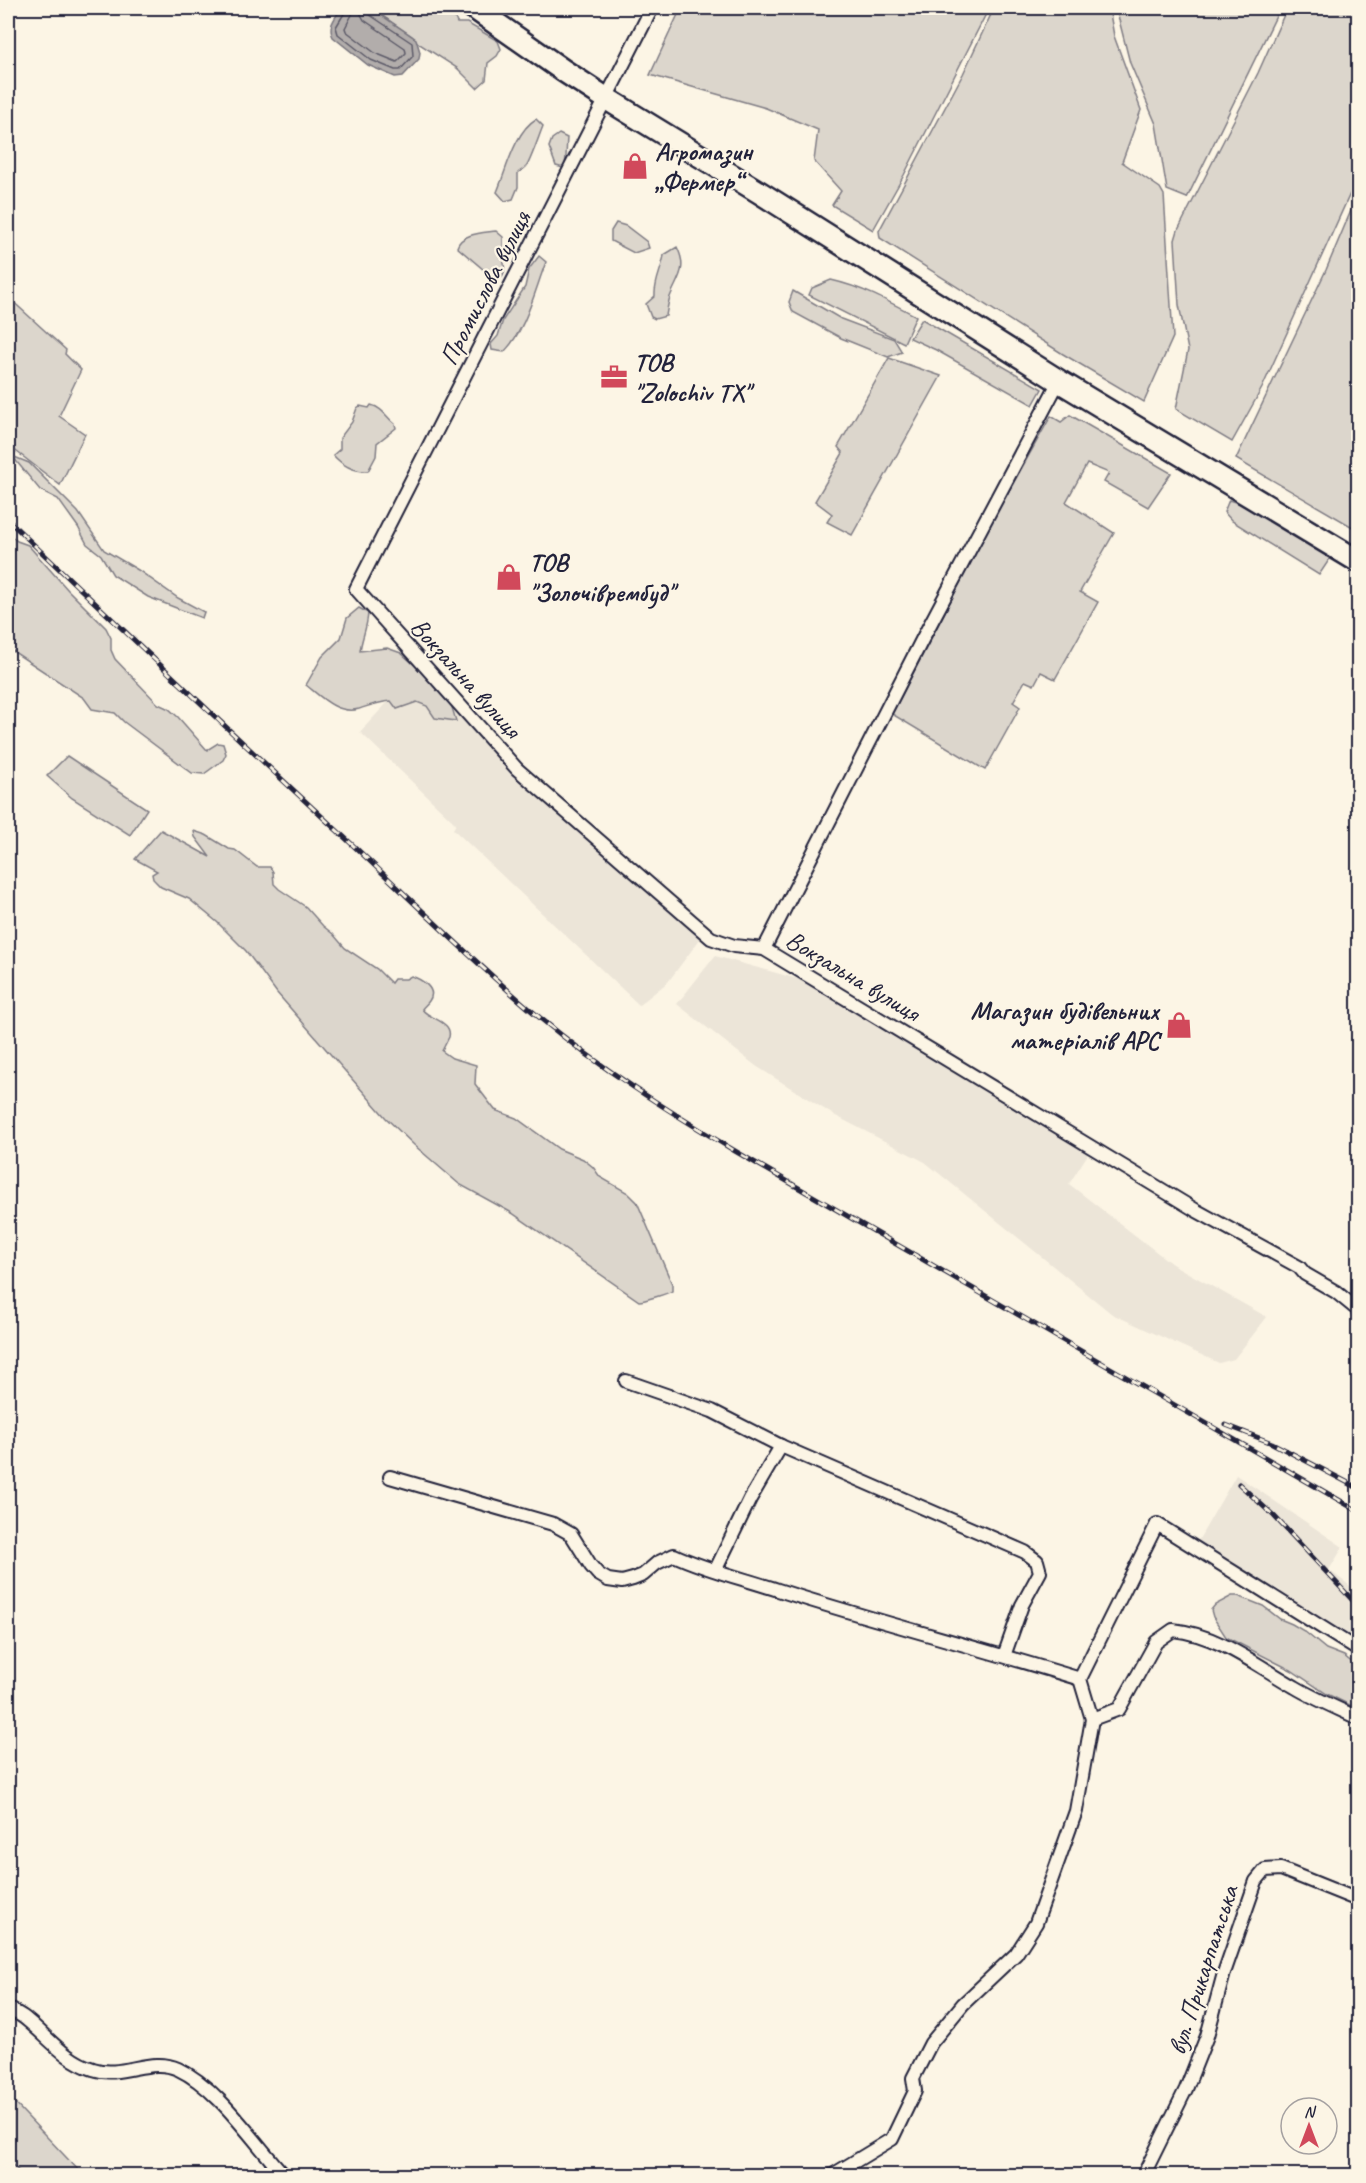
<svg xmlns="http://www.w3.org/2000/svg" width="1366" height="2183" viewBox="0 0 1366 2183" font-family="Caveat,sans-serif">
  <rect width="100%" height="100%" fill="#fcf5e5"/>
  <filter id="ink" filterUnits="userSpaceOnUse"><feTurbulence type="fractalNoise" baseFrequency=".0167" numOctaves="2"/><feDisplacementMap in="SourceGraphic" scale="12" xChannelSelector="R" yChannelSelector="G"/><feConvolveMatrix kernelMatrix="1 2 1 2 8 2 1 2 1" color-interpolation-filters="sRGB"/></filter>
  <g filter="url(#ink)">
    <g fill="#ece5d8">
      <polygon points="414,674 700,939 668,982 639,1005 453,829 456,824 360,732"/>
      <polygon points="715,956 805,981 1006,1100 1088,1154 1069,1184 1172,1264 1267,1317 1234,1359 1219,1363 1112,1314 925,1162 832,1114 756,1066 677,1004"/>
      <polygon points="1236,1475 1343,1547 1329,1570 1358,1592 1358,1639 1328,1625 1279,1595 1281,1591 1234,1566 1235,1563 1198,1541"/>
    </g>
    <g fill="#dcd6cc" stroke="#7f7c84" stroke-width="1.5">
      <polygon points="376,8 451,8 457,23 467,23 498,41 501,49 497,56 488,63 486,80 477,88 457,68 418,43 412,36 381,15"/>
      <polygon points="681,8 989,8 904,175 873,230 832,205 841,191 814,161 818,130 766,108 650,75"/>
      <polygon points="994,8 1109,8 1114,36 1141,110 1122,162 1160,188 1164,195 1173,337 1144,402 1063,354 880,238 879,231 963,74"/>
      <polygon points="1116,8 1280,8 1187,198 1167,190 1156,124 1130,63"/>
      <polygon points="1287,8 1358,8 1358,176 1262,388 1232,442 1176,409 1188,350 1179,305 1175,240 1178,230 1258,73"/>
      <path d="M536,119L543,126C540,133 530,163 526,167C523,170 520,171 518,173V187L513,199L505,201L497,192C506,171 515,131 536,119Z"/>
      <path d="M559,134L567,138C566,148 567,159 564,168L556,166L549,147L552,139Z"/>
      <polygon points="1358,194 1358,527 1356,529 1236,459 1326,270"/>
      <polygon points="616,223 626,226 647,242 649,248 634,253 611,241 611,231"/>
      <path d="M496,231L503,237C503,242 503,248 503,253C503,266 509,272 497,281L457,247C462,233 483,233 496,231Z"/>
      <path d="M677,247C688,269 678,277 670,297C668,303 667,310 666,316L655,319L651,317L646,304L655,296C654,282 662,269 664,255Z"/>
      <path d="M539,256L546,262C535,290 526,330 504,352L492,350L491,344L498,336L503,320L525,287L529,269Z"/>
      <path d="M831,280C862,287 888,301 916,316L904,343L809,295L812,288Z"/>
      <polygon points="793,291 841,319 894,339 902,352 888,357 841,338 793,312 789,302"/>
      <polygon points="8,297 66,350 65,354 81,370 59,416 85,434 60,485 8,445"/>
      <polygon points="922,319 1042,389 1033,405 936,350 910,338"/>
      <polygon points="889,358 941,376 852,535 827,522 832,514 815,501 843,453 838,447"/>
      <path d="M371,405C383,408 386,417 395,424L396,428L377,443L376,456L368,471C354,472 342,465 333,455L340,449V438L352,422L357,408L360,406L369,408Z"/>
      <polygon points="1070,415 1171,473 1148,507 1104,482 1109,473 1087,464 1066,502 1114,533 1080,592 1098,602 1055,679 1041,672 1034,685 1025,681 1013,702 1020,707 985,770 892,714 992,521 1051,416 1061,422"/>
      <polygon points="12,456 29,463 78,512 104,550 138,570 178,598 204,612 202,618 148,597 113,575 101,555 87,544 78,527 58,499 40,490"/>
      <polygon points="1229,500 1241,504 1331,557 1319,575 1232,521 1224,512"/>
      <polygon points="8,533 17,541 28,545 68,590 106,628 111,638 111,650 115,659 158,704 169,709 178,717 207,750 218,743 223,744 226,754 223,760 204,774 192,773 124,722 115,713 92,709 84,698 8,648"/>
      <path d="M359,608L368,613C367,629 362,636 360,651L387,648L401,653L436,684L451,704L456,721L435,718L427,706L417,702L397,709L391,701C379,702 371,705 359,709C338,715 321,697 306,685L322,657L341,638L347,618Z"/>
      <polygon points="67,756 147,809 130,835 72,798 47,776"/>
      <path d="M161,830L210,857L195,837L194,831L206,835L229,849L235,850L257,867H270L273,872L274,884L279,889L306,907L323,926L333,934L345,948L377,969L391,983L394,979H406L411,976C421,979 438,989 429,1001C427,1004 424,1006 422,1009C428,1019 453,1021 449,1037C447,1041 444,1047 442,1051L452,1058L476,1065L475,1084L495,1110L516,1118L559,1149L583,1159L593,1167L600,1177L628,1193L637,1202L672,1284V1291C669,1293 644,1301 639,1301L512,1213L459,1184L414,1145L386,1118L277,993L246,951L217,922L189,899L161,887L153,879L152,874L157,871L135,859Z"/>
      <polygon points="1232,1596 1238,1596 1263,1606 1280,1619 1292,1624 1304,1631 1326,1649 1344,1656 1354,1664 1358,1664 1358,1709 1327,1694 1291,1670 1226,1637 1213,1617 1211,1610 1215,1605"/>
      <polygon points="8,2096 83,2175 23,2175 8,2161"/>
    </g>
    <path fill="#b2adab" stroke="#78757e" stroke-width="1.5" d="M341,8H369L375,11L416,39L420,52L419,59L403,76L395,77L368,65L333,37C327,25 336,18 341,8Z"/>
    <g fill="none" stroke-linecap="round" stroke-linejoin="round">
      <g stroke="#5c5a68" stroke-width="1.5">
        <polyline points="346,8 345,12 336,27 338,34 371,60 395,70 400,70 413,56 412,43 370,15 367,8"/>
        <polyline points="354,8 355,9 345,28 346,31 375,53 397,62 406,53 405,48 364,20 358,9 359,8"/>
      </g>
      <defs>
        <g id="street">
          <polyline points="652,8 356,589 517,769 711,938 734,946 764,949 1197,1211 1299,1267 1305,1274 1336,1292 1358,1310"/>
          <polyline points="764,949 925,634 1059,381"/>
          <polyline points="626,1381 712,1411 781,1446 1025,1552 1037,1561 1040,1572 1022,1605 1004,1656"/>
          <path d="M390,1477L553,1524L571,1534L591,1566L598,1574L608,1580L622,1582L633,1579L643,1575L657,1563L674,1555C706,1570 745,1579 778,1590C878,1622 980,1648 1080,1679"/>
          <polyline points="716,1569 750,1499 781,1446"/>
          <path d="M1358,1650L1157,1524L1080,1679L1092,1719L1119,1709L1156,1642L1173,1630C1219,1635 1256,1665 1295,1687C1315,1699 1337,1708 1358,1718"/>
          <path d="M8,2008C14,2012 22,2015 27,2020C48,2037 66,2061 93,2069C122,2079 150,2056 178,2069C219,2088 254,2143 285,2176"/>
          <polyline points="831,2176 892,2139 915,2091 913,2078 931,2043 963,2004 1016,1954 1036,1923 1076,1811 1092,1719"/>
          <polyline points="1143,2176 1186,2089 1207,2036 1224,1973 1256,1881 1265,1870 1281,1869 1358,1900"/>
        </g>
        <polyline id="highway" points="474,8 564,71 607,99 759,192 1059,381 1358,561"/>
      </defs>
      <use href="#street" stroke="#22223b" stroke-width="16"/>
      <use href="#highway" stroke="#22223b" stroke-width="26"/>
      <use href="#street" stroke="#fcf5e5" stroke-width="12"/>
      <use href="#highway" stroke="#fcf5e5" stroke-width="21"/>
      <defs>
        <g id="rail">
          <path d="M8,520C119,626 230,732 343,836C408,896 471,960 539,1017C600,1068 667,1110 735,1151L1358,1511"/>
          <polyline points="1226,1425 1272,1443 1358,1488"/>
          <polyline points="1239,1484 1274,1516 1358,1606"/>
        </g>
      </defs>
      <use href="#rail" stroke="#22223b" stroke-width="5"/>
      <use href="#rail" stroke="#fcf5e5" stroke-width="3" stroke-dasharray="9" stroke-linecap="butt"/>
    </g>
  </g>
  <defs>
    <symbol id="shop-bare" viewBox="-9 -9 18 18"><path d="M-5-2.5h2.3a2.7 3.5 0 0 1 5.4 0H5L5.5 6h-11ZM-1.5-2.5h3a1.5 2.3 0 0 0-3 0Z" fill="#d1495b" stroke="#fcf5e5" stroke-width="2.5" paint-order="stroke"/></symbol>
    <symbol id="office-bare" viewBox="-9 -9 18 18"><path d="M-6-3h4V-5.5h4V-3h4V5H-6ZM-1-4.5V-3h2v-1.5ZM-6 0V1H6V0Z" fill="#d1495b" stroke="#fcf5e5" stroke-width="2.5" paint-order="stroke"/></symbol>
  </defs>
  <g fill-rule="evenodd">
    <use href="#shop-bare" x="616" y="147" width="38" height="38"/>
    <use href="#office-bare" x="595" y="358" width="38" height="38"/>
    <use href="#shop-bare" x="490" y="558" width="38" height="38"/>
    <use href="#shop-bare" x="1160" y="1006" width="38" height="38"/>
  </g>
  <g text-anchor="middle" dominant-baseline="central" stroke-width="4.5" stroke-linejoin="round" paint-order="stroke">
    <g font-size="26" font-weight="bold" fill="#22223b" stroke="#fcf5e5" text-anchor="start">
      <text x="655" y="151">Агромазин<tspan x="655" dy="30">„Фермер“</tspan></text>
      <text x="634" y="362">ТОВ<tspan x="634" dy="30">"Zolochiv TX"</tspan></text>
      <text x="529" y="562">ТОВ<tspan x="529" dy="30">"Золочіврембуд"</tspan></text>
      <text x="1159" y="1010" text-anchor="end">Магазин будівельних<tspan x="1159" dy="30">матеріалів APC</tspan></text>
    </g>
    <g font-size="26" fill="#22223b" stroke="#fcf5e5">
      <text transform="translate(485 288) rotate(-63)">Промислова вулиця</text>
      <text transform="translate(466 678) rotate(48)">Вокзальна вулиця</text>
      <text transform="translate(853 976) rotate(31)">Вокзальна вулиця</text>
      <text transform="translate(1203 1970) rotate(-72)">вул. Прикарпатська</text>
    </g>
  </g>
  <rect width="1366" height="2183" fill="none" stroke="#fcf5e5" stroke-width="30"/>
  <rect x="15" y="15" width="1336" height="2153" fill="none" stroke="#22223b" stroke-width="2" filter="url(#ink)"/>
  <g transform="translate(1309 2126)"><circle r="28" fill="#fcf5e5" stroke="#a5a1a1" stroke-width="1.5"/>
  <path d="M0-4.5L10 22L0 15L-10 22Z" fill="#d1495b"/>
  <text y="-9" font-size="16" font-weight="bold" text-anchor="middle" fill="#22223b">N</text>
  </g>
</svg>
